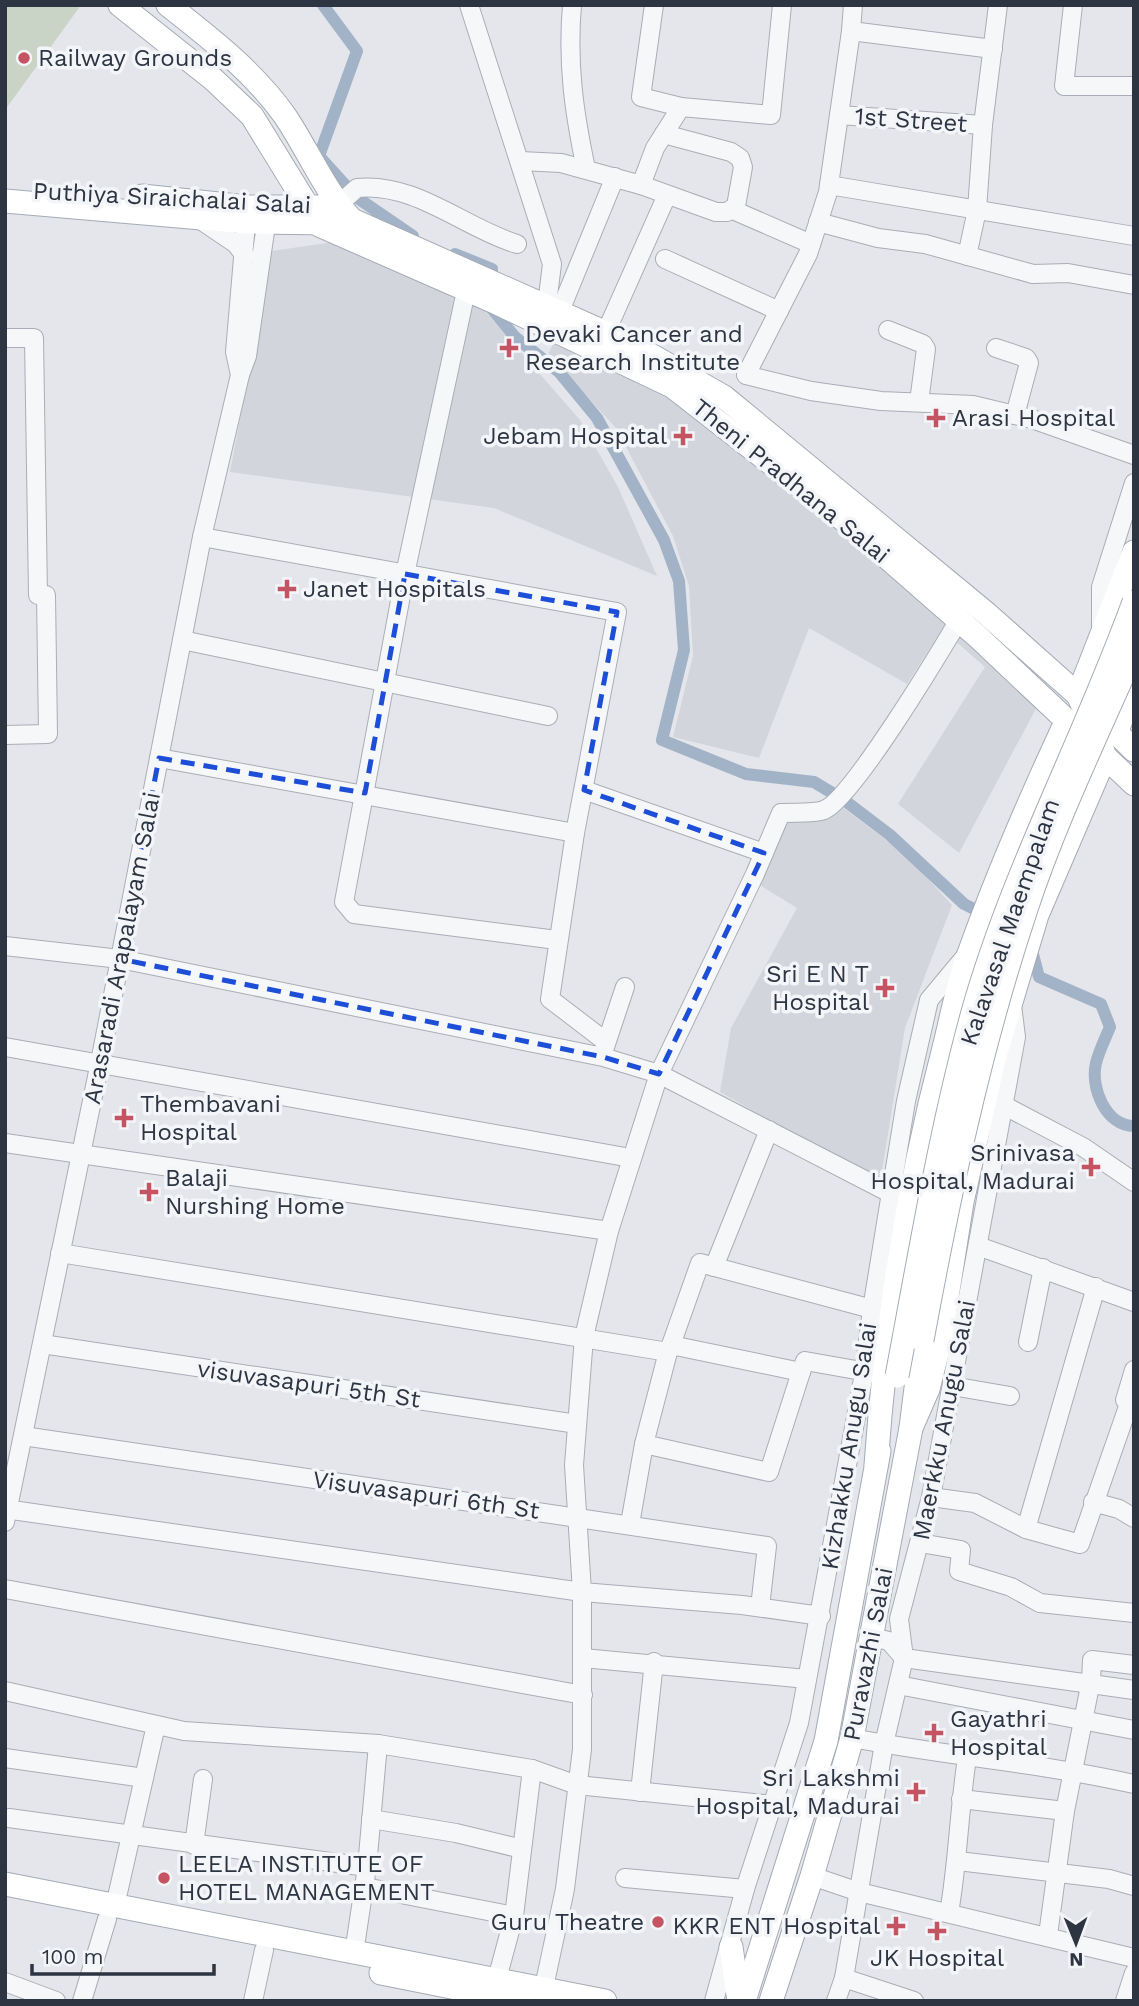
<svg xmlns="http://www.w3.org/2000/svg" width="1139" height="2006" viewBox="0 0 1139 2006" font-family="'Work Sans',sans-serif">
  <rect width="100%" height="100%" fill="#e4e6eb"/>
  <g fill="#d2d5dc">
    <polygon points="340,241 478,303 580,420 618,487 657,576 494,508 230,472 272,251"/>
    <polygon points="557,335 666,386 949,619 907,684 809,628 759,758 673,737 693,656 689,586 673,536 616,428 548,355"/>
    <polygon points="962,624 1039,703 959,853 898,804 985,667 953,639"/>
    <polygon points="841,806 907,856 952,905 905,1028 880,1183 720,1092 731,1028 797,908 758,884 786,820"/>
  </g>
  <polygon fill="#c9d4c6" points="5,5 81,5 5,110"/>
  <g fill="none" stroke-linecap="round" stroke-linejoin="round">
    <g stroke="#a2b3c7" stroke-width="12">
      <polyline points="323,5 357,51 319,156 356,197 413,236"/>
      <polyline points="455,254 492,269 491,285"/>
      <polyline points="492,309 515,337 559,372 597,418 664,540 679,581 684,650 662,740 746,774 814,782 844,800 890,835 964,904 988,916"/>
      <path d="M1031,947L1039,977L1101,1004L1110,1027C1105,1039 1099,1051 1096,1063C1090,1088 1106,1126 1134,1126"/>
    </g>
    <defs>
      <g id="minor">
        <polyline points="469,5 552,264 547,304"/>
        <path d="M572,5C567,64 574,112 586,169"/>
        <polyline points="654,5 641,97 681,107 771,115 782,5"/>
        <polyline points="1073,5 1064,86 1134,86"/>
        <polyline points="851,31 853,5"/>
        <polyline points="993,49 851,31 828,192 808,254 746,375 811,391 881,401 973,405 1032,419 1134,455"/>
        <polyline points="839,115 983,125"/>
        <polyline points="521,161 561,163 641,185 655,148 681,107"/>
        <polyline points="641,185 716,212 727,212 736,206 743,167 740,158 731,152 664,134"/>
        <polyline points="829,185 1134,236"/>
        <path d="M338,205L357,188C416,182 464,228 517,244"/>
        <polyline points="733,210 811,244"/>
        <polyline points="199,219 236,244 245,256"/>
        <polyline points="818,222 878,238 925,244 1033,274 1068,273 1134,285"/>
        <polyline points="967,256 977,210 983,125 998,5"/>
        <polyline points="665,259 779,311"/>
        <polyline points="466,291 405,574 344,902 354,914 557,940"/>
        <polyline points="560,311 615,177"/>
        <polyline points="888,330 923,344 926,349 919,402"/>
        <polyline points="606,332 667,195"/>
        <polyline points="5,338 34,338 38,595 46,595 48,734 5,735"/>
        <polyline points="996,348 1026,358 1029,363 1015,415"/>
        <polyline points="240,375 235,352 247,211"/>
        <polyline points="202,537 617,612 575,833 550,999 605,1041"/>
        <polyline points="1101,628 1101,587 1134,483"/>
        <polyline points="182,640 548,716"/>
        <polyline points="159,758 575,833"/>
        <polyline points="584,790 764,853"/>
        <polyline points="5,946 120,959 603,1057 659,1074 890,1193"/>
        <polyline points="5,1047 631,1158"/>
        <polyline points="604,1050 625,987"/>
        <polyline points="1003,1105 1083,1147 1134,1182"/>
        <polyline points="5,1143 609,1231"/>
        <polyline points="978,1246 1134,1302"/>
        <polyline points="60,1253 668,1352 671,1345 801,1372 805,1361 873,1373"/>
        <polyline points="714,1267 769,1130"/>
        <polyline points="1096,1287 1026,1529 1080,1544 1130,1401"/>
        <polyline points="1028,1342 1043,1268"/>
        <polyline points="42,1344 577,1424"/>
        <polyline points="671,1345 700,1263 872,1309"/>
        <polyline points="668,1352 644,1444 769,1472 801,1372"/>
        <polyline points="1134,1370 1125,1400 1134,1401"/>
        <polyline points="952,1386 1010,1396"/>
        <polyline points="23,1436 767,1546 760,1607"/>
        <polyline points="931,1497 975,1503 1026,1529"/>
        <polyline points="1093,1502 1119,1509 1134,1518"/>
        <polyline points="5,1509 582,1592 742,1605 821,1616"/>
        <polyline points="5,1522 100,1062 202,537 240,375 247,356 268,211"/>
        <polyline points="630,1524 644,1444"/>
        <polyline points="920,1543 961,1550 959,1571 1011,1587 1040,1603 1134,1613"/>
        <polyline points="5,1589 583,1695"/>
        <polyline points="871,1637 889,1641 904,1658 1134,1690"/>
        <polyline points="583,1658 807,1679"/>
        <polyline points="898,1685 1134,1730"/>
        <polyline points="5,1691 184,1731 378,1744 532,1769 577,1785 773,1805"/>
        <path d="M852,1738C946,1756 1041,1763 1134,1784"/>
        <polyline points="5,1758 144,1778"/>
        <polyline points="640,1792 654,1662"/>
        <polyline points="961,1799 1065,1811"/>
        <polyline points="9,1818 367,1867"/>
        <polyline points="371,1819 456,1833 522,1849"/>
        <polyline points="194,1845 203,1779"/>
        <polyline points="958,1861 1109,1879 1134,1886"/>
        <polyline points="812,1876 859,1892 1134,1958"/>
        <polyline points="625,1878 745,1889"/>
        <polyline points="365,1887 514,1916"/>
        <polyline points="115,1906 156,1725"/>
        <path d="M949,1913C958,1862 959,1810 967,1758"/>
        <polyline points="1048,1935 1065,1811 1091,1681 1092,1660 1134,1665"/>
        <polyline points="354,1953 367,1867 378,1744"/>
        <polyline points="844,1978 914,2001"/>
        <polyline points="497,1979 514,1916 532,1769"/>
        <polyline points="5,1982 56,2001"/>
        <path d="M544,1987L565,1889L582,1749V1592L574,1465L584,1337L609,1231L659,1074L755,874L781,813C794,812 813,814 824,810C852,799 940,652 959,620"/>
        <polyline points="82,2001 107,1919"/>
        <polyline points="253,2001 264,1950"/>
        <polyline points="714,2001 745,1889 799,1723 864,1374 872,1309 906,1101 929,1000 964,958"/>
        <polyline points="836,2001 844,1978 884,1744 904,1658 899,1619 931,1497 1016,1037 1012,1005"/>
        <polyline points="1125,2001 1134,1973"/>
      </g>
      <g id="major">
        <polyline points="120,5 213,79 252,116 319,225 497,303 672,386 849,524 977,636 1134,784"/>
        <path d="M168,5C210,38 254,72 285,116C308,150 324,190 352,220L635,346L724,397L987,614L1078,695L1134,750"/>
        <polyline points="142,196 247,207 321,207"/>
        <polyline points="5,201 248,222 331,223"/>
        <polyline points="1084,708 1078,695 1134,552"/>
        <polyline points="911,1428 928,1389 940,1341 962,1202 994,1059 1037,915 1105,757 1101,746"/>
        <path d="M876,1465C886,1324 908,1184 944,1048C952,1016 958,982 970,951C998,873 1031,797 1066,722L1116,733L1134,687"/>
        <polyline points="5,1884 605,2001"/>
        <polyline points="731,1947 739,2001"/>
        <polyline points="381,1973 522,2001"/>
        <polyline points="744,2001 826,1741 879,1451"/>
        <polyline points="771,2001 812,1876 852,1738 911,1428 922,1340"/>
      </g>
    </defs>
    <use href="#minor" stroke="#a9adb5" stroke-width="20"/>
    <use href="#major" stroke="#a4abb5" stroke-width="25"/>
    <use href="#minor" stroke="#f6f7f9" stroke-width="18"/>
    <use href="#major" stroke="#fff" stroke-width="23"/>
    <defs>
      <g id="major-bridge">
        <path d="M922,1340C949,1194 979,1050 1026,909C1055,821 1097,735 1134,650"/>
        <path d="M897,1376C920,1255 940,1132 973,1012C1013,871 1084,740 1134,602"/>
      </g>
    </defs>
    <use href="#major-bridge" stroke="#a4abb5" stroke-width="25" stroke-linecap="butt"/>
    <use href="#major-bridge" stroke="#fff" stroke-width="23"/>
  </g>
  <path fill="none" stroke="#1d4ed8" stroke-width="5" stroke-dasharray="14 9" stroke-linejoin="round" d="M405,574L617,612L584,790L764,853L659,1074L603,1057L120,959L159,758L365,793Z"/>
  <g fill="#c45462" stroke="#f3f5f8" stroke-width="2.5">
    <circle cx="24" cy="58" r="7"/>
    <path d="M505.5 337.5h7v7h7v7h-7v7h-7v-7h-7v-7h7z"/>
    <path d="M932.5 407.5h7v7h7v7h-7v7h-7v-7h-7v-7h7z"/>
    <path d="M679.5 425.5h7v7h7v7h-7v7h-7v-7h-7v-7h7z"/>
    <path d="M283.5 578.5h7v7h7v7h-7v7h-7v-7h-7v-7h7z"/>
    <path d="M881.5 977.5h7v7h7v7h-7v7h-7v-7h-7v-7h7z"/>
    <path d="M120.5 1107.5h7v7h7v7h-7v7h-7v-7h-7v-7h7z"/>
    <path d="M1087.5 1156.5h7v7h7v7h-7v7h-7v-7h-7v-7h7z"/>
    <path d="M145.5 1181.5h7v7h7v7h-7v7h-7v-7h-7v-7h7z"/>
    <path d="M930.5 1722.5h7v7h7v7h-7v7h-7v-7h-7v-7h7z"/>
    <path d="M912.5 1781.5h7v7h7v7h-7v7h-7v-7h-7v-7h7z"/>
    <circle cx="164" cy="1878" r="7"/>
    <circle cx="658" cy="1922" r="7"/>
    <path d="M892.5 1915.5h7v7h7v7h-7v7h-7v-7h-7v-7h7z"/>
    <path d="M933.5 1920.5h7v7h7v7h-7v7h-7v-7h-7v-7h7z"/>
  </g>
  <g text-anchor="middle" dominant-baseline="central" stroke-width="7" stroke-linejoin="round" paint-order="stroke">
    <g font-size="24" fill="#2d3442" stroke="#f3f5f8" text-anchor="start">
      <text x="38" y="58">Railway Grounds</text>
      <text x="525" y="334">Devaki Cancer and<tspan x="525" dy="28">Research Institute</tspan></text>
      <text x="952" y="418">Arasi Hospital</text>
      <text x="667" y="436" text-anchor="end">Jebam Hospital</text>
      <text x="303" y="589">Janet Hospitals</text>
      <text x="869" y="974" text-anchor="end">Sri E N T<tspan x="869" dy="28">Hospital</tspan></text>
      <text x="140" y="1104">Thembavani<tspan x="140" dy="28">Hospital</tspan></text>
      <text x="1075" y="1153" text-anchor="end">Srinivasa<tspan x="1075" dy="28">Hospital, Madurai</tspan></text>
      <text x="165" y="1178">Balaji<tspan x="165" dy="28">Nurshing Home</tspan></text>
      <text x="950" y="1719">Gayathri<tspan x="950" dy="28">Hospital</tspan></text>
      <text x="900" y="1778" text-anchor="end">Sri Lakshmi<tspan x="900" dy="28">Hospital, Madurai</tspan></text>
      <text x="178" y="1864">LEELA INSTITUTE OF<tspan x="178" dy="28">HOTEL MANAGEMENT</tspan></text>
      <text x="644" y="1922" text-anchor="end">Guru Theatre</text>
      <text x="880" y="1926" text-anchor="end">KKR ENT Hospital</text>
      <text x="937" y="1958" text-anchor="middle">JK Hospital</text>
    </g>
    <g font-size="24" fill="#2d3442" stroke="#f3f5f8">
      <text transform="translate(911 120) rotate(4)">1st Street</text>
      <text transform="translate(172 198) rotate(3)">Puthiya Siraichalai Salai</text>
      <text transform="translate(791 481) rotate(39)">Theni Pradhana Salai</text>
      <text transform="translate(1010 922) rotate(-71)">Kalavasal Maempalam</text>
      <text transform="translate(122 948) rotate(-79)">Arasaradi Arapalayam Salai</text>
      <text transform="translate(309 1384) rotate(8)">visuvasapuri 5th St</text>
      <text transform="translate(944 1420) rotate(-79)">Maerkku Anugu Salai</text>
      <text transform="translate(849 1446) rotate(-81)">Kizhakku Anugu Salai</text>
      <text transform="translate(426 1495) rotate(8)">Visuvasapuri 6th St</text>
      <text transform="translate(868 1654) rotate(-79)">Puravazhi Salai</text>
    </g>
  </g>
  <rect width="1139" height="2006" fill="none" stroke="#2d3442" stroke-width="14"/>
  <g transform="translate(1076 1943) rotate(179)" stroke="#f3f5f8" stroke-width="5" paint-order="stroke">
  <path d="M0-5L12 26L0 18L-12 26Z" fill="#2d3442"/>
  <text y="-10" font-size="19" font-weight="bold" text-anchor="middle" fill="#2d3442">N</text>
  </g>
  <path d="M32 1964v10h182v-10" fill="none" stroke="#2d3442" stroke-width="3.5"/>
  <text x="42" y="1964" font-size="21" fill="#2d3442" stroke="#f3f5f8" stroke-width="5" paint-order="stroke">100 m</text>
</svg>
